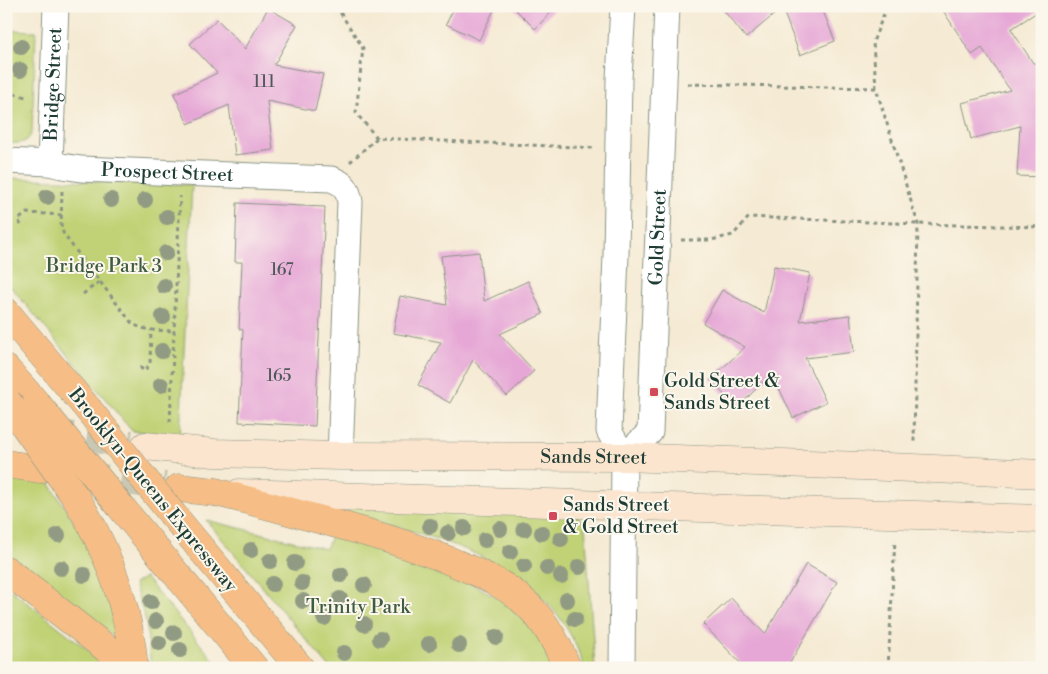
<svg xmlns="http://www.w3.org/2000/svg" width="1048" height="674" viewBox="0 0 1048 674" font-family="'Libre Bodoni',serif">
  <rect width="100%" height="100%" fill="#fbf7ec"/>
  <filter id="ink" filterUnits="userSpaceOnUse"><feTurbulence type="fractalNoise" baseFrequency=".02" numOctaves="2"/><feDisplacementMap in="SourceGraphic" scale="10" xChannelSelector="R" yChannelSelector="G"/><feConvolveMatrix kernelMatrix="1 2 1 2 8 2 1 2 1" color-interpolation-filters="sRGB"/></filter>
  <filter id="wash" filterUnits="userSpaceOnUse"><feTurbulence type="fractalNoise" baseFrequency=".0096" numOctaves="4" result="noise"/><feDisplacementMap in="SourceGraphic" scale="20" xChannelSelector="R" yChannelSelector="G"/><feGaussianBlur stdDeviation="1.12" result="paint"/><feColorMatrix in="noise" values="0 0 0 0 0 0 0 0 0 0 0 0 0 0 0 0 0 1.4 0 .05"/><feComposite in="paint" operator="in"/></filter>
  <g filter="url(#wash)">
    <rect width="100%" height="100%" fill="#f5ead3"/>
    <g fill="#c0d275" stroke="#708854">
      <path d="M6,30L36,31L32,131C28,145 19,143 6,143Z"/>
      <polygon points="6,178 192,185 180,436 132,431 6,281"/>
      <polygon points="6,476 48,481 78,528 105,585 119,641 18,561 6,554"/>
      <path d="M336,506L578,516L585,525L595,668H584C554,560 430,535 336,511Z"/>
      <polygon points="206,520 326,549 331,536 389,552 455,575 508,603 539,636 553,668 330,668"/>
      <polygon points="145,577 220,668 151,668 146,622 134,584"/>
      <polygon points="6,586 111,668 6,668"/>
    </g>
    <g id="blocks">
      <g fill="#e6a7d6">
        <polygon points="455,6 496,6 479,40 446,24"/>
        <polygon points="512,6 557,6 535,29"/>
        <polygon points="720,6 821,6 835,41 800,55 782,8 746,38"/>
        <polygon points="940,6 1042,6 1042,9 1011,29 1033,63 1042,64 1042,177 1017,176 1020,126 971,139 962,103 1010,90 982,48 972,55"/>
        <polygon points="268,8 297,25 274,65 323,74 315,111 267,101 273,150 235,155 229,105 188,124 174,94 217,73 190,44 217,19 245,49"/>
        <polygon points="237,203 325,207 315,426 239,422 243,330 239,329 242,262 235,262"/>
        <polygon points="479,252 484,301 528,281 543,314 500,334 534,371 507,396 473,360 450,403 418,385 441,342 393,333 400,296 447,305 441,256"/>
        <polygon points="774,266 810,273 800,321 850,315 854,352 805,358 826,402 793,418 772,373 737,408 710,380 745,347 703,323 722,290 764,313"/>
        <polygon points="806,564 837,582 820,611 787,668 745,668 703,624 731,598 765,634"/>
      </g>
    </g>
  </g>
  <g filter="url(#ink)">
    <use href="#blocks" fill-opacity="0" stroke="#8a9484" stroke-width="1"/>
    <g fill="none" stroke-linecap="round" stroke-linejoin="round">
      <polyline stroke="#cac7b3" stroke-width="28" stroke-dasharray="28 14" stroke-linecap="butt" points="45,432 131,444"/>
      <polyline stroke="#cac7b3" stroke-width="28" stroke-dasharray="28 14" stroke-linecap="butt" points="79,475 165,486"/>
      <defs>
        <g id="street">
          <path id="s1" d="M6,161L50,163L62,166L81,169L331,179C344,183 348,189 350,202L340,456"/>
          <path id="s2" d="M50,163L56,6"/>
          <path id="s3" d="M624,457L650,432L667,6"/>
          <polyline points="622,668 624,457 609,431 616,255 619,79 623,6"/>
        </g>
        <g id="secondary">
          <path id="s4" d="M145,446L214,453L340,456L624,457L913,468L1042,474"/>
          <polyline points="239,493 1042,519"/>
        </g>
        <g id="primary">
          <polyline points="6,464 40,469"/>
          <polyline points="179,488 215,492"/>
        </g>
        <g id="highway">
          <polyline points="6,312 88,409"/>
          <polyline points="6,369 37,404"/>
          <path d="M215,492C253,501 291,512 329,522C374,534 419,547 462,566C483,575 504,584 521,599C543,617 557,642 567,668"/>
          <path d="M76,498C108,550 129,607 134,668"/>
          <polyline points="120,506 254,668"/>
          <polyline points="173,515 300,668"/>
          <polyline points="6,570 120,659"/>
        </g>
      </defs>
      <use href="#street" stroke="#8a9484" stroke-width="27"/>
      <use href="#secondary" stroke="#8a9484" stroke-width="29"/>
      <use href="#primary" stroke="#8a9484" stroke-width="29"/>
      <use href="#highway" stroke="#8a9484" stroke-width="29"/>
      <g stroke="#8a9484" stroke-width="3" stroke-dasharray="4 4" stroke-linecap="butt">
        <polyline points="336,6 363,48 356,113 377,138"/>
        <polyline points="688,84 876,88 918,224 914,442"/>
        <polyline points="876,88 873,42 887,6"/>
        <polyline points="6,92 26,97"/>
        <polyline points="350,162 377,138 595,148"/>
        <path d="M62,191L61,227L64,235L131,322C143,332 159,330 174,331"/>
        <polyline points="21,225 18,220 27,213 62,215"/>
        <polyline points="681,240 711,240 733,235 749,217 918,224 1042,227"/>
        <polyline points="83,294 99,282"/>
        <polyline points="140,367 144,371 150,364 151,330"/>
        <polyline points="170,422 180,196"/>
        <polyline points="888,668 895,540"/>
      </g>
      <use href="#street" stroke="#fff" stroke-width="25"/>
      <use href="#secondary" stroke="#fbe5cf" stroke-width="28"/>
      <use href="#primary" stroke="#f6be86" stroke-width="28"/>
      <use href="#highway" stroke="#f6be86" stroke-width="28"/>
      <defs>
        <g id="highway-bridge">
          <polyline points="7,401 76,498"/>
          <polyline points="37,404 120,506"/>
          <polyline points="88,409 173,515"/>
        </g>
      </defs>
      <use href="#highway-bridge" stroke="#8a9484" stroke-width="29" stroke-linecap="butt"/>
      <use href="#highway-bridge" stroke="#f6be86" stroke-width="28"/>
    </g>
    <g fill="#919b83">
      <circle cx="21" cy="47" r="8"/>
      <circle cx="20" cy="70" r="8"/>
      <circle cx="47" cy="197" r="8"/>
      <circle cx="111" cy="200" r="8"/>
      <circle cx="145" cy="200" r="8"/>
      <circle cx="167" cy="217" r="8"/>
      <circle cx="166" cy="253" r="8"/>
      <circle cx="164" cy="286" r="8"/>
      <circle cx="163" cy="317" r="8"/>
      <circle cx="162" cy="351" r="8"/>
      <circle cx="161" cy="385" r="8"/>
      <circle cx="430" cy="526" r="8"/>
      <circle cx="464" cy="528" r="8"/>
      <circle cx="500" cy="529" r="8"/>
      <circle cx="524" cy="529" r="8"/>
      <circle cx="448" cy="533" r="8"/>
      <circle cx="542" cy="533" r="8"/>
      <circle cx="58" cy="535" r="8"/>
      <circle cx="561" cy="539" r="8"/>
      <circle cx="485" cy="540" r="8"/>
      <circle cx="251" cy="550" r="8"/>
      <circle cx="510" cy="552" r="8"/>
      <circle cx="270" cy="561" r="8"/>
      <circle cx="295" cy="563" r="8"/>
      <circle cx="524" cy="566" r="8"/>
      <circle cx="579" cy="567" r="8"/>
      <circle cx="61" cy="568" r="8"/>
      <circle cx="547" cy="568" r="8"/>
      <circle cx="84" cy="575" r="8"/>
      <circle cx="341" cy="575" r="8"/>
      <circle cx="561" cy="576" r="8"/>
      <circle cx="302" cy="583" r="8"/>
      <circle cx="273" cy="584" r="8"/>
      <circle cx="364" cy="585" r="8"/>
      <circle cx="340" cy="599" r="8"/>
      <circle cx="567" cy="600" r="8"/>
      <circle cx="303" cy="601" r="8"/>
      <circle cx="151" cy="602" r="8"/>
      <circle cx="324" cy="618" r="8"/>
      <circle cx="575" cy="619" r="8"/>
      <circle cx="156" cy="621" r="8"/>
      <circle cx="364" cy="624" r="8"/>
      <circle cx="174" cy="633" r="8"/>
      <circle cx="496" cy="637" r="8"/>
      <circle cx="380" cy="639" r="8"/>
      <circle cx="159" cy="643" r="8"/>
      <circle cx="429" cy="644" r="8"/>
      <circle cx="459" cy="645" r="8"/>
      <circle cx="180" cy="650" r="8"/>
      <circle cx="344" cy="653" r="8"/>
    </g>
  </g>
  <g fill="#d1495b" stroke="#fbf7ec" stroke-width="2">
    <rect x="649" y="387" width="10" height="10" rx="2.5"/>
    <rect x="548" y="511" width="10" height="10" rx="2.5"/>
  </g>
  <g text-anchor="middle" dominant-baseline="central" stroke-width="4" stroke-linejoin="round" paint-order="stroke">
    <g font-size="16" fill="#51585c">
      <text x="264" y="82">111</text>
      <text x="282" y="270">167</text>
      <text x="279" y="376">165</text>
    </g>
    <g font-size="19" fill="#1f3d34" stroke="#fbf7ec">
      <text stroke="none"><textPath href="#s2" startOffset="79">Bridge Street</textPath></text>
      <text stroke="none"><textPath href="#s1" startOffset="162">Prospect Street</textPath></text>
      <text stroke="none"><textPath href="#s3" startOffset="231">Gold Street</textPath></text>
      <text stroke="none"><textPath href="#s4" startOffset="449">Sands Street</textPath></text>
      <text transform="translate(153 490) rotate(51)">Brooklyn-Queens Expressway</text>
    </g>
    <g font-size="19" fill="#3f5b41" stroke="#fbf7ec">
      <text x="104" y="266">Bridge Park 3</text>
      <text x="358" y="607">Trinity Park</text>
    </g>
    <g font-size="19" fill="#1f3d34" stroke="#fbf7ec" text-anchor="start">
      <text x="664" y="381">Gold Street &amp;<tspan x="664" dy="22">Sands Street</tspan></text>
      <text x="563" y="505">Sands Street<tspan x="563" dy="22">&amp; Gold Street</tspan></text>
    </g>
  </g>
  <rect width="1048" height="674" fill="none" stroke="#fbf7ec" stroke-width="25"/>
</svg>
